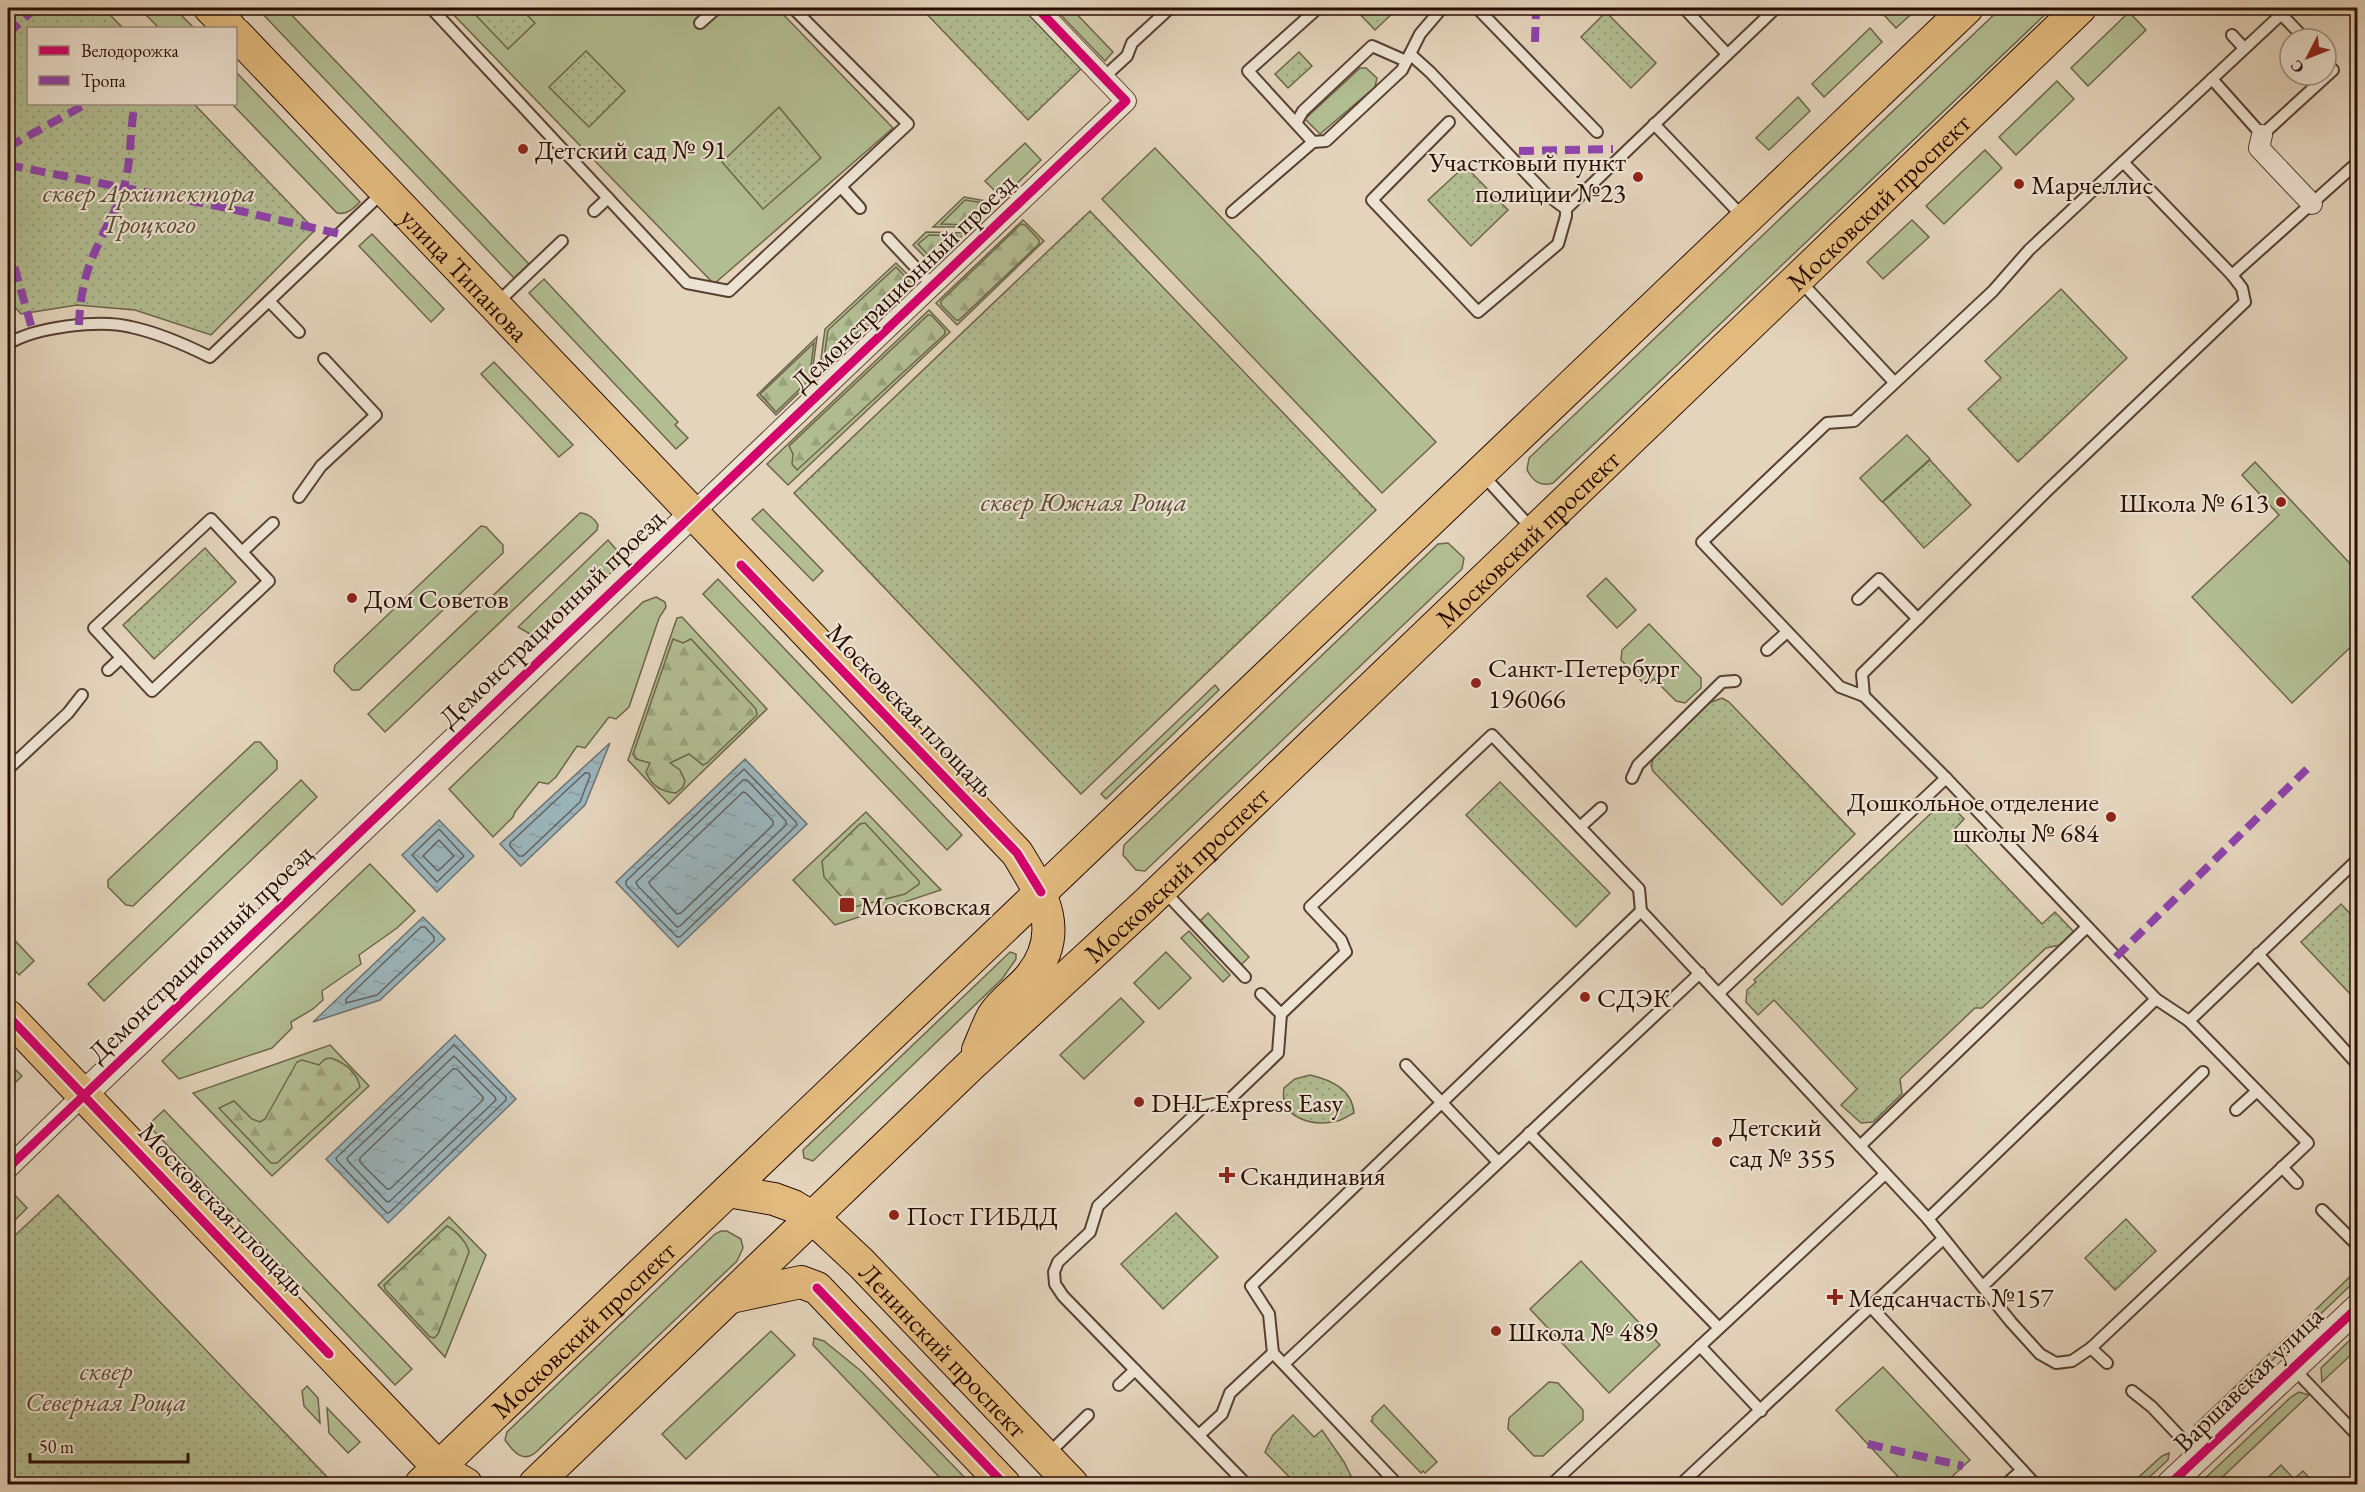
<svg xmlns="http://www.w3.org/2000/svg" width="2365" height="1492" viewBox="0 0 2365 1492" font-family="'EB Garamond',serif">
  <defs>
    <pattern id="forest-firs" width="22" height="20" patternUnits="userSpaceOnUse" patternTransform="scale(1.5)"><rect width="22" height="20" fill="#b2bd92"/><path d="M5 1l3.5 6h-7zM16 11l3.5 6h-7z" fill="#99a17c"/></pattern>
    <pattern id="park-dots" width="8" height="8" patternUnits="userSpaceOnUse" patternTransform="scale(1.5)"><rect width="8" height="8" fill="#b2bd92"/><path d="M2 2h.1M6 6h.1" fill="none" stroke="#99a17c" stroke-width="1.8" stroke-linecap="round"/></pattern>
    <pattern id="water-ripples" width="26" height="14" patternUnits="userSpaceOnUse" patternTransform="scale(1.5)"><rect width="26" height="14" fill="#9bb5bc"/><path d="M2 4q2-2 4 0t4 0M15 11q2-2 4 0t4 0" fill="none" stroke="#869aa0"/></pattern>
  </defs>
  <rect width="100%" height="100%" fill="#e4d4bc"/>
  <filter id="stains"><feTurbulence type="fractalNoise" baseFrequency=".00333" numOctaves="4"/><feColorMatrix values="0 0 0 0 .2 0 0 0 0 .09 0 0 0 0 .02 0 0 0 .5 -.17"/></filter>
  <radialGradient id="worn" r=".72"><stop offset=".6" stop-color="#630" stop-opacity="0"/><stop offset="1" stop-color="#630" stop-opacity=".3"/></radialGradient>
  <g fill="#b2bd92" stroke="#6e654a" stroke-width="1.5">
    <polygon points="139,8 174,8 194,28 159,28"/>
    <polygon points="257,8 285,8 529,264 514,278"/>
    <polygon points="447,8 777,8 893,128 714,284"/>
    <polygon points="1054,8 1071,8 1113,52 1105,61"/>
    <polygon points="1891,8 1918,8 1896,28 1884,15"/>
    <path d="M2001,8H2052L1553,483C1540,487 1533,481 1527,470L1529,458Z"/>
    <polygon points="2129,12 2146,30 2088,86 2071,68"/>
    <polygon points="1870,28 1882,42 1824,97 1812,84"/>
    <polygon points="1360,68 1366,68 1377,78 1375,87 1320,134 1305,119"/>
    <path d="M236,72L360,202C353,209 347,215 337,213L232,104H236Z"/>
    <polygon points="2057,81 2074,99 2016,155 1999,137"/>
    <polygon points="1798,97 1810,111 1769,150 1756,138"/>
    <polygon points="1025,143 1041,160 1002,198 985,181"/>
    <polygon points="1155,148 1436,442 1382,493 1102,199"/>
    <polygon points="1985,150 2002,168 1944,224 1926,206"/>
    <polygon points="964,197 997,203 971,227 933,227"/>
    <polygon points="1023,220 1044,241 957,325 936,303"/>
    <polygon points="1912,220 1929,237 1883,279 1867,262"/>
    <polygon points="926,232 965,233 932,264 913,245"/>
    <polygon points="372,234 444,309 431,322 359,246"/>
    <polygon points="896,263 914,281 819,374 825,329"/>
    <polygon points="544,279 678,422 675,425 688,438 676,449 529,293"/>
    <polygon points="929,310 950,332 788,485 767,464"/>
    <polygon points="817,337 811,381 776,415 757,395"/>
    <polygon points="494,362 573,445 559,457 481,374"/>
    <polygon points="1907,435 1930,459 1882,502 1860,478"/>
    <polygon points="2255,462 2357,571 2357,641 2292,703 2192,597 2279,515 2242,475"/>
    <polygon points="763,509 823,571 813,581 752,519"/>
    <path d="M580,513C588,513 595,519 598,525L597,530L385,732L368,714Z"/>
    <polygon points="481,526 486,527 503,545 503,553 359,690 352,690 334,671 335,665"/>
    <polygon points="608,540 626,561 542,641 518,627"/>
    <polygon points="1448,543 1464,558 1462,569 1145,871 1136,870 1123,855 1124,845 1438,544"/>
    <polygon points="1606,578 1636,610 1617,628 1587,596"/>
    <polygon points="718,579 962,835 947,850 703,594"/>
    <polygon points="656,597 665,602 666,607 659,618 629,707 616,719 609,717 585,748 577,746 556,777 548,784 539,782 515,812 513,817 493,837 449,789 643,602"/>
    <polygon points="682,617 767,709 669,804 628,760 677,618"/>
    <polygon points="1649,624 1701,678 1701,688 1685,703 1676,701 1654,679 1646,686 1621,660 1622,650"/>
    <polygon points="1215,685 1219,690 1106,799 1101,794"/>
    <polygon points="255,742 260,742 277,761 277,769 133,906 126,905 108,887 108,880"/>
    <polygon points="301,780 317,797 104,1001 88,984"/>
    <polygon points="866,812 941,890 835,925 793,880"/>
    <polygon points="370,864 415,911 397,928 359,955 361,964 322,991 323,1000 313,1009 291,1022 292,1028 272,1048 179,1079 162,1061"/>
    <polygon points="1208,913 1249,957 1241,965 1200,921"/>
    <polygon points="1189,931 1230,975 1223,982 1181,938"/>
    <polygon points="8,933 34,961 19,975 8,963"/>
    <polygon points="1010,952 1016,954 1016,959 1002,979 813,1161 804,1158 803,1150"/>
    <polygon points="1166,952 1191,978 1159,1009 1134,983"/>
    <polygon points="1121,998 1144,1022 1084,1079 1060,1055"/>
    <polygon points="330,1045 369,1086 272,1176 193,1093"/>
    <polygon points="8,1062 22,1076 8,1090"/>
    <polygon points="164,1110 412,1369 395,1385 148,1125"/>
    <polygon points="8,1188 27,1208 8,1227"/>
    <polygon points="449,1217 486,1255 445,1357 378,1285"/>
    <path d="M721,1231H727L741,1239L743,1248L737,1261L535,1453C522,1463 513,1451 505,1440L507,1432L715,1234Z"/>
    <polygon points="1581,1261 1660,1345 1609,1393 1530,1309"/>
    <polygon points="2357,1270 2357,1279 2205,1425 2195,1425"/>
    <polygon points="771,1331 795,1355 686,1459 662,1434"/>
    <polygon points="2356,1334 2353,1353 2322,1382 2321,1368"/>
    <polygon points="814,1338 824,1341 861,1371 971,1484 946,1484 813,1345"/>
    <polygon points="1883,1367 1970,1460 1944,1484 1905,1484 1836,1410"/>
    <polygon points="1549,1382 1558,1383 1583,1410 1583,1420 1543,1456 1534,1456 1508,1429 1509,1418"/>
    <polygon points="307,1386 318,1398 320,1423 304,1406 302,1391"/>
    <polygon points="2299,1392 2309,1395 2215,1484 2199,1484 2291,1397"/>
    <polygon points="1384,1405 1437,1462 1425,1473 1423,1471 1421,1473 1371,1421 1373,1419 1372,1417"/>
    <polygon points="327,1408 360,1442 348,1453 329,1433"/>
    <polygon points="2169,1453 2168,1460 2142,1484 2131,1484 2162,1456"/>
    <polygon points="2281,1465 2294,1479 2303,1471 2315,1484 2261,1484"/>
  </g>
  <g fill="url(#forest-firs)" stroke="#6e654a" stroke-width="1.5">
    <polygon points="965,200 991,204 969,225 941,224"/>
    <polygon points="1021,224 1025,225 1039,240 1039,244 959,320 956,320 941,305 941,301"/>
    <polygon points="929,235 957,236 932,259 918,244"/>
    <polygon points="896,267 909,281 823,366 828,330"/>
    <polygon points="928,315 931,315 945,330 945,334 797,470 792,464 793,454 789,446"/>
    <polygon points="814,343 809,380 776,412 760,394"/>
    <path d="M673,639L683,643L691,639L756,709L757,715L707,763L703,765L689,754L670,763L680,770L685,781L683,787L676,793C662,792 651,785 646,772L650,763L636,759L633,754Z"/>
    <polygon points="865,823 919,881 919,884 905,894 854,907 849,905 824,877 822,861 860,824"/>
    <path d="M331,1058C345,1063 357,1072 360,1087L277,1163H271L219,1108L234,1101L252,1119L260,1122L265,1119L297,1062L302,1060L319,1065L325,1059Z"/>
    <path d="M447,1226C455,1230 467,1242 469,1252L438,1334L434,1338L430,1337L385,1289L384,1285Z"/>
  </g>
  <g fill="url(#park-dots)" stroke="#6e654a" stroke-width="1.5">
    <polygon points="8,8 103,8 123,28 28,28 28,104 194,104 315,230 211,335 135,310 77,305 21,314 8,299"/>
    <polygon points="469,8 520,8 535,23 508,49"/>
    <polygon points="921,8 1022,8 1081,69 1028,120"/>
    <polygon points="1354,8 1398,8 1375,30"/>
    <polygon points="1606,12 1656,63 1631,88 1581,37"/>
    <polygon points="586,51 625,91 589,127 549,87"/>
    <polygon points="1299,52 1312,66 1288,88 1275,74"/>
    <polygon points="779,107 821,158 763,209 722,162"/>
    <polygon points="1465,166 1508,210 1471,246 1428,200"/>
    <polygon points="1090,211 1376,510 1081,794 794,493"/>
    <polygon points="2061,289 2127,358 2018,462 1968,409 2001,378 1985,361"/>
    <polygon points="1930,460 1971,505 1924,548 1883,502"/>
    <polygon points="205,548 236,582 154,659 123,625"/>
    <polygon points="1722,698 1729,702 1855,834 1782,905 1653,771 1651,765 1656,752 1706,704"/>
    <polygon points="1500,782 1610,893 1576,927 1466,815"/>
    <polygon points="1942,803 1951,805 1964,819 1953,831 2042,924 2055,912 2074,932 2060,945 2046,948 1982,1008 1975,1008 1900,1079 1902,1094 1873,1122 1861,1123 1841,1105 1857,1089 1774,1000 1758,1015 1746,1002 1747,990 1756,982 1754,980"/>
    <polygon points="2341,904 2357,921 2357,998 2354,998 2301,942"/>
    <path d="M1310,1075C1331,1080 1352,1089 1354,1113C1349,1115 1343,1120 1337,1121C1312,1127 1279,1118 1284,1088L1295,1079Z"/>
    <polygon points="58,1195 329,1479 332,1484 8,1484 8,1242"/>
    <polygon points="1176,1213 1218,1257 1163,1309 1121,1264"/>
    <polygon points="2126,1219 2156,1251 2115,1290 2085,1258"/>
    <polygon points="1293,1415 1314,1437 1322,1430 1344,1462 1355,1484 1296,1484 1265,1452 1273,1435"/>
  </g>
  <g fill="url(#water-ripples)" stroke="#6e7272" stroke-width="1.5">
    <polygon points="610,743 585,805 521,866 500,844"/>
    <polygon points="745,759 807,824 678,947 616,882"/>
    <polygon points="439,820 474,856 437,892 402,855"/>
    <polygon points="423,917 445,939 380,1000 313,1022"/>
    <polygon points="455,1035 516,1099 388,1223 326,1159"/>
  </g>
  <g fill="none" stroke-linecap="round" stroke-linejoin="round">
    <g stroke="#62615f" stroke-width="1.5">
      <polygon points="744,769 796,822 797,825 680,937 677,937 626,885 626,881"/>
      <polygon points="585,773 589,773 590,776 580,802 523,856 519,856 510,846 510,843"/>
      <polygon points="743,780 747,780 786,821 786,825 680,926 677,927 637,885 636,882"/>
      <polygon points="743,792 746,793 773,821 773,825 681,913 677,914 650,885 649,882"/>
      <polygon points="439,829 464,856 437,882 412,855"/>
      <polygon points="439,840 454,856 438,871 423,856"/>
      <polygon points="421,927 425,927 434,937 434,941 377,995 346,1003 346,999"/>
      <polygon points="454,1045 506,1097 506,1100 390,1212 387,1213 337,1161 336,1158"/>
      <polygon points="454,1056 495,1097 496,1100 390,1201 387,1202 348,1161 347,1158"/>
      <polygon points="453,1069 457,1069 483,1097 483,1100 390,1189 387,1189 360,1162 360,1158"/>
    </g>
    <defs>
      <g id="service">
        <polyline points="431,8 687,283 729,291 908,124 793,8"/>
        <polyline points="1477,8 1597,132"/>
        <polyline points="1684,8 1727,54"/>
        <polyline points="2281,14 2305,39"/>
        <polyline points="700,23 717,8"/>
        <polyline points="2232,35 2244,48"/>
        <polyline points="1410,54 1430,72 1546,194 1566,209"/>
        <polyline points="1104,77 1127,56 1132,43 1170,8"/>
        <polyline points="2212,79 2262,135 2333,70 2326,63"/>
        <polyline points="1449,122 1372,200 1478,312 1558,244 1566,216 1566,209 1776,8"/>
        <polyline points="1296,123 1303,111 1372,46 1406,61"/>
        <polyline points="1654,124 1743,217"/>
        <polyline points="1313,142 1248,71 1318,8"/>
        <polyline points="2123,162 2232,275 2358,162"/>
        <polyline points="841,187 860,208"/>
        <polyline points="594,211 608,198"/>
        <polyline points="1232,212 1313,142 1326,141 1402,70 1420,34 1442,8"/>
        <polyline points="888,238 932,285"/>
        <polyline points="1800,281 1894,382"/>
        <polyline points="269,301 299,332"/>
        <polyline points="497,303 562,241"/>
        <path d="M8,344C35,327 100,319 131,327C159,333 184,344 210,357L382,193"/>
        <polyline points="1482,474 1532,529"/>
        <polyline points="299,497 321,466 376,415 324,359"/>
        <polygon points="211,519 269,581 152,691 94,628"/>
        <polyline points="242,552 273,523"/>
        <polyline points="1858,599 1879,579 1918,619"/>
        <polyline points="1767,650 1787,632"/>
        <polyline points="108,670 121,658"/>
        <polyline points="1864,696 1862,674 2049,489 2245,302 2242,288 2232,275"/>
        <polyline points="8,769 68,713 82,695"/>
        <polyline points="1632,778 1638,765 1722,682 1735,681"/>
        <polyline points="1580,827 1601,808"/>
        <polyline points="1163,890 1245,977"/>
        <polyline points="2087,927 1860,1146 1928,1219 2156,999"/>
        <polyline points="2258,954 2358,1065"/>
        <polyline points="1719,993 1946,778"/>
        <polyline points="1281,1014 1346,952 1341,940 1310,907 1492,735 1639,889 1641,911 1860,1146"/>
        <polyline points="2189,1021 2358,859"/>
        <polyline points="1406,1065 1498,1162"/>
        <polyline points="2236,1110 2257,1091"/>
        <polyline points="1529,1133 1719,1328"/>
        <polyline points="2282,1167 2297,1183"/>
        <polyline points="2322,1210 2358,1246"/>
        <polyline points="1928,1219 2011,1322 2040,1354 2056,1363 2072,1361 2091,1348 2107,1363"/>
        <polyline points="1983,1286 2203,1072"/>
        <polyline points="1872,1308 2035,1484"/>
        <polyline points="1700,1346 1761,1411"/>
        <polyline points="2091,1348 2308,1143 2189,1021 2156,999 1946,778 1864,696 1840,687 1702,542 1827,423 1854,421 1993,291 2029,250 2288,8"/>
        <polyline points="1284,1364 1700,973"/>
        <polyline points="2293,1368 2358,1436"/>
        <polyline points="1119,1385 1135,1370"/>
        <polyline points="2132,1391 2152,1407 2199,1457"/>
        <polyline points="1199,1435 1222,1414 1230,1393 1273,1353"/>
        <polyline points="1048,1454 1088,1415"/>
        <polyline points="1246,1484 1063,1296 1055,1284 1054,1272 1058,1262 1090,1232 1098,1206 1204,1106 1228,1101 1278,1053 1281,1014 1261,994"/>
        <polyline points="1397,1484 1273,1353 1269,1314 1251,1286 1641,911"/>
        <polyline points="1552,1484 1885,1174"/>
        <polyline points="1681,1484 1943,1239"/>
        <polyline points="2006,1484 2022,1470"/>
      </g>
      <g id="minor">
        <polyline points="2262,135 2259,148 2312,204"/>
        <polyline points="692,514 1126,101 1037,8"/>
        <polyline points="8,1168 83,1095"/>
      </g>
      <g id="tertiary">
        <polyline points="83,1095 692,514"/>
        <polyline points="2170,1484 2358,1307"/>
      </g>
      <g id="primary">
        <polyline points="210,8 230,28"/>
        <path id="s1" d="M236,34L1017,853C1042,894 1066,931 1031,976C1020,990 1002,1001 993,1016C987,1027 983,1039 978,1050"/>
        <polyline points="8,1016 439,1468 466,1484"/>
        <path id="s2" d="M728,1191L774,1199L793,1206L813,1218L862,1264L1072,1484"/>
        <polyline points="731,1297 801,1282 817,1288 1004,1484"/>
        <path id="s3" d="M421,1484L1967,8"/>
        <path id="s4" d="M535,1484L971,1065L1146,904L2080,8"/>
      </g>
    </defs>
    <use href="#service" stroke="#583f30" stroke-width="14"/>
    <use href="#minor" stroke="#583f30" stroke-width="22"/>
    <use href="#tertiary" stroke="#583f30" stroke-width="28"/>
    <use href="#primary" stroke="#2a0d02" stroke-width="34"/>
    <use href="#service" stroke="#ede3d3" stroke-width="10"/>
    <use href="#minor" stroke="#ede3d3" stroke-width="20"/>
    <use href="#tertiary" stroke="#ede3d3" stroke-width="26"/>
    <use href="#primary" stroke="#e2ba7e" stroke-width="32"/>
    <g stroke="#8e44ad" stroke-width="8" stroke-dasharray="15 8" stroke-linecap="butt">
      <polyline points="8,34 35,8"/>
      <polyline points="1535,42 1536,8"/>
      <polyline points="8,147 86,104"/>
      <polyline points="1519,151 1613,149"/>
      <polyline points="8,165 227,208 340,234"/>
      <polyline points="8,245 33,332"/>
      <path d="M79,325C80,296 85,271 98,245C106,226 117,210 123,190C132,163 129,132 135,104"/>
      <polyline points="2116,957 2310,766"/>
      <polyline points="1868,1444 1963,1466"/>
    </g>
    <defs>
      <g id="cycleway">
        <polyline points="741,565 1017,853 1041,892"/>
        <polyline points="8,1016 329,1354"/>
        <polyline points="8,1168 1126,101 1037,8"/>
        <polyline points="817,1288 1004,1484"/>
        <polyline points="2170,1484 2358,1307"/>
      </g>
    </defs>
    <use href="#cycleway" stroke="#ede3d3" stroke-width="13"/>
    <use href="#cycleway" stroke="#d6006c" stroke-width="9"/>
  </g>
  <g fill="#8f2418" stroke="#ede3d3" stroke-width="2">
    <circle cx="523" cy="149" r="6"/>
    <circle cx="1638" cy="177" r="6"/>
    <circle cx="2019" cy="184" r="6"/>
    <circle cx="2281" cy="502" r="6"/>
    <circle cx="352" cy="598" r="6"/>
    <circle cx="1476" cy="683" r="6"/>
    <circle cx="2111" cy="817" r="6"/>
    <rect x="839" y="897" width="16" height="16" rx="3"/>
    <circle cx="1585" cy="997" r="6"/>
    <circle cx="1139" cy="1102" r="6"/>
    <circle cx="1717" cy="1142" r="6"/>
    <path d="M1224 1166h6v6h6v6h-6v6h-6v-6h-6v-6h6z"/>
    <circle cx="894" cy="1215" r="6"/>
    <path d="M1832 1288h6v6h6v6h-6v6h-6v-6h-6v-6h6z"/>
    <circle cx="1496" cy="1331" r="6"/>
  </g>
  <g text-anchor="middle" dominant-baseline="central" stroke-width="4.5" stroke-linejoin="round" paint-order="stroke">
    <g font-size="27" fill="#2a0d02" stroke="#ede3d3" text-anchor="start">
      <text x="535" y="149">Детский сад № 91</text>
      <text x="1626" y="161" text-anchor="end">Участковый пункт<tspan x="1626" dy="31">полиции №23</tspan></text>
      <text x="2031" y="184">Марчеллис</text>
      <text x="2269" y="502" text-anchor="end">Школа № 613</text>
      <text x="364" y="598">Дом Советов</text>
      <text x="1488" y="667">Санкт-Петербург<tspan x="1488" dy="31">196066</tspan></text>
      <text x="2099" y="801" text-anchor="end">Дошкольное отделение<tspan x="2099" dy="31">школы № 684</tspan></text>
      <text x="860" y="905">Московская</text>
      <text x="1597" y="997">СДЭК</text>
      <text x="1151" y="1102">DHL Express Easy</text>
      <text x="1729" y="1126">Детский<tspan x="1729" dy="31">сад № 355</tspan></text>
      <text x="1240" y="1175">Скандинавия</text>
      <text x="906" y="1215">Пост ГИБДД</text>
      <text x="1848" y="1297">Медсанчасть №157</text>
      <text x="1508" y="1331">Школа № 489</text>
    </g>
    <g font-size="27" font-style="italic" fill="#5a4b34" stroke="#ede3d3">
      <text x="149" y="192">сквер Архитектора<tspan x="149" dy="31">Троцкого</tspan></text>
      <text x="1084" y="501">сквер Южная Роща</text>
      <text x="106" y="1370">сквер<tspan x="106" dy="31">Северная Роща</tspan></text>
    </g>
    <g font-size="27" fill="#2a0d02" stroke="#ede3d3">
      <text stroke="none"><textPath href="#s4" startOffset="1857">Московский проспект</textPath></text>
      <text stroke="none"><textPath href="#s1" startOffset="332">улица Типанова</textPath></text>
      <text transform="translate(903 282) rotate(-44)">Демонстрационный проезд</text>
      <text stroke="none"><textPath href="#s4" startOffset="1371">Московский проспект</textPath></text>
      <text transform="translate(551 618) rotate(-44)">Демонстрационный проезд</text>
      <text transform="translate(911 710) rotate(46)">Московская площадь</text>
      <text stroke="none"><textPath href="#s4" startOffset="885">Московский проспект</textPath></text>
      <text transform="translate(200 953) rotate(-44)">Демонстрационный проезд</text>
      <text transform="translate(223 1209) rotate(46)">Московская площадь</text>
      <text stroke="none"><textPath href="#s3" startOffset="224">Московский проспект</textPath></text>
      <text stroke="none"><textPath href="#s2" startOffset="276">Ленинский проспект</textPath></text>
      <text transform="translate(2248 1379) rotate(-44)">Варшавская улица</text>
    </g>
  </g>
  <rect width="2365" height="1492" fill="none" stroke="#e4d4bc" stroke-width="30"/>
  <rect x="9" y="9" width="2347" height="1474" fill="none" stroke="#2a0d02" stroke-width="3"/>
  <rect x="15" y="15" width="2335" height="1462" fill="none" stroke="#2a0d02" stroke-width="1.5"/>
  <rect x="27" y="27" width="210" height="78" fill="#ede3d3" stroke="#9f8d7f" stroke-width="1.5"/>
  <rect x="39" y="46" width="30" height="9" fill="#d6006c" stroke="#9f8d7f" stroke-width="1.5"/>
  <text x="81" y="57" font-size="18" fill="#2a0d02">Велодорожка</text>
  <rect x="39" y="76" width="30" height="9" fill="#8e44ad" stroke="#9f8d7f" stroke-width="1.5"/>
  <text x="81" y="87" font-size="18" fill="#2a0d02">Тропа</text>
  <g transform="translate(2308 57) rotate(228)"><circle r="28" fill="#ede3d3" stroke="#9f8d7f" stroke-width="1.5"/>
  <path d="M0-4.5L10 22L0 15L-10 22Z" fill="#8f2418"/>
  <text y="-9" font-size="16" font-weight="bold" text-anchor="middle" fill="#2a0d02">С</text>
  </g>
  <path d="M30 1453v9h158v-9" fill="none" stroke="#2a0d02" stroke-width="3"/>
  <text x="39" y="1453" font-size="18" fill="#2a0d02" stroke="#ede3d3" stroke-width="4.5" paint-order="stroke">50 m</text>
  <rect width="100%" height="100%" filter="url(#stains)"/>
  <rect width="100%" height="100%" fill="url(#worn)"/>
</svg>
